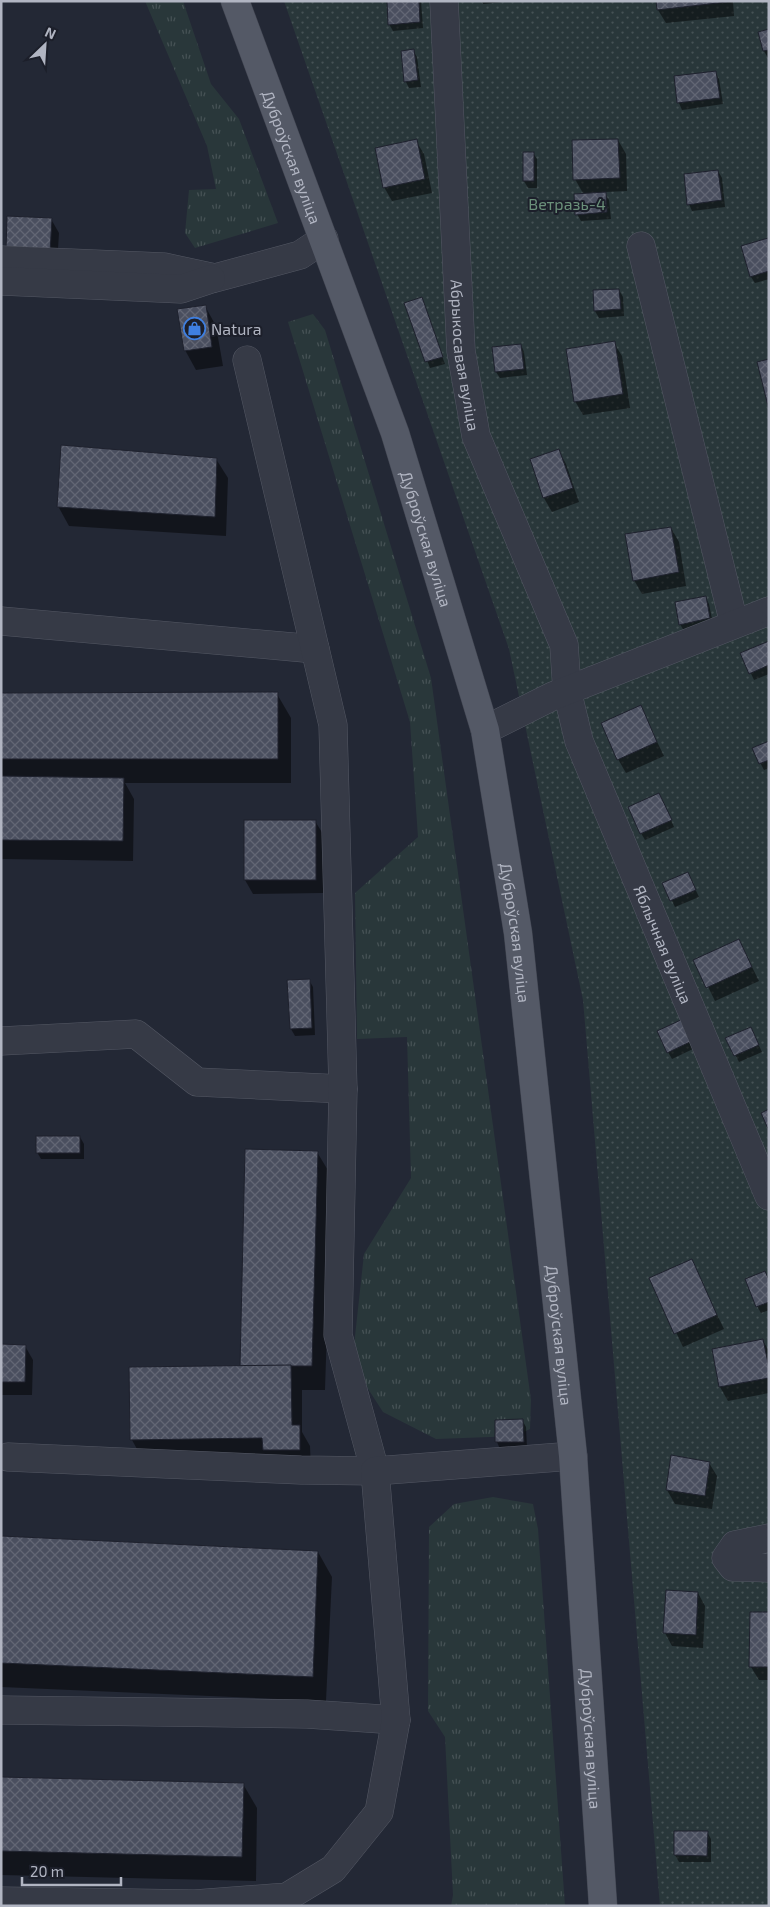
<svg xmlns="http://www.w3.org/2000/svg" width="770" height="1907" viewBox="0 0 770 1907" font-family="'Exo 2',sans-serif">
  <defs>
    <pattern id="grass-tufts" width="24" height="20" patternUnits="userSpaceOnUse" patternTransform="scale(1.25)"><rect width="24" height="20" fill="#29373a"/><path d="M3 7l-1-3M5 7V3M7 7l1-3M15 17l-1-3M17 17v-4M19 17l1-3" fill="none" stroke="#465255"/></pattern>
    <pattern id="garden-dots" width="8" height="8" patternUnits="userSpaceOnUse" patternTransform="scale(1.25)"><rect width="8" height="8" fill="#29373a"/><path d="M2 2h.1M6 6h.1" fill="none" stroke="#465255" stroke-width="1.8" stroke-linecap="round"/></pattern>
    <pattern id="building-cross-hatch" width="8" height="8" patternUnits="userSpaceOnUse" patternTransform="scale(1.25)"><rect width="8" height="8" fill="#4a4f5f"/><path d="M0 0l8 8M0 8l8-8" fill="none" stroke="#626674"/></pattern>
  </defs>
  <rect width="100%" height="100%" fill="#232835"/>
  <g fill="url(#grass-tufts)">
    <polygon points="145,1 183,1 211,84 239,119 278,223 195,248 185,233 189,190 216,189 207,146"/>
    <polygon points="313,314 325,330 431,678 531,1400 530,1429 515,1436 436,1439 383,1412 352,1364 364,1254 411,1178 407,1037 357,1039 355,893 418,837 410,722 288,322"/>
    <polygon points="493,1497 533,1504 538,1529 565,1906 451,1906 453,1895 445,1737 428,1711 429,1527 454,1504"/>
  </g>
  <polygon fill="url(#garden-dots)" points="284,1 769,1 769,1906 660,1906 583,1000 509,649"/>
  <g fill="#0007">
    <polygon points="388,1 421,1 423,28 393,31 389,24"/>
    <polygon points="482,1 513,1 483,4"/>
    <polygon points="657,1 733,1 734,16 666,23 658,10"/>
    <polygon points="769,31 769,57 768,58 764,51 760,33"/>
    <polygon points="413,51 417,57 421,87 409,88 406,82"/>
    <polygon points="715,72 719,79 723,104 682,110 679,103 675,77"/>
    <polygon points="618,140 626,154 627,191 604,192 609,200 611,219 581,221 577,214 584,195 575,179"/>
    <polygon points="416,141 424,154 432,193 392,201 384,187"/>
    <polygon points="524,153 533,153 537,159 537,188 528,188 524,181"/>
    <polygon points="718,171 722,178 725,207 692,211 689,204"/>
    <polygon points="8,217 51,219 59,233 57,266"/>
    <polygon points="768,239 769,279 755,283 751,277 742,247"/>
    <polygon points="619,290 623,297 624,316 599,318 595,311 594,291"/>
    <polygon points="421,299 445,364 430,368 406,304"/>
    <polygon points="205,306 216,326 223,366 196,370 185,350"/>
    <polygon points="614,343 622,356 630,408 583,415 575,401"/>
    <polygon points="521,345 524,352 527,375 500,378 496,372"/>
    <polygon points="558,450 566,464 579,502 552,512 544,498 531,459"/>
    <polygon points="216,459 228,478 226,536 69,526 58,506"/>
    <polygon points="671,528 679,542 686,586 642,594 634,580"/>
    <polygon points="705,597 709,604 713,624 684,631 680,624"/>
    <polygon points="769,642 769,674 754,680 742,654"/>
    <polygon points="1,694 277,694 291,718 291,783 125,783 134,799 133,861 1,859"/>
    <polygon points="640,707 664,756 626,773 618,759"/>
    <polygon points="769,742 769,768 764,770 753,749"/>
    <polygon points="663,801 674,827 645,840 641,833"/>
    <polygon points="315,821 323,834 323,893 253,894 245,880"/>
    <polygon points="691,880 699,897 675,907 664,884"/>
    <polygon points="739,941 759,981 715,1001 695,960"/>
    <polygon points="309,980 313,987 315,1035 295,1036 291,1029"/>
    <polygon points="682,1021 695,1048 672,1059 668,1052"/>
    <polygon points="754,1035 762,1052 739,1062 727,1039"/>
    <polygon points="80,1137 84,1144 84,1159 41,1159 37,1152"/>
    <polygon points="317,1152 332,1177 325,1390 302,1390 302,1432 310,1446 311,1469 143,1460 132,1440 242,1367"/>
    <polygon points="691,1261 724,1329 683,1347 651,1279"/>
    <polygon points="769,1280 769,1310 761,1313 757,1306"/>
    <polygon points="763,1341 769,1351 769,1393 728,1401 720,1387 713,1350"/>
    <polygon points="1,1346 25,1346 33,1360 32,1395 1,1395"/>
    <polygon points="522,1420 526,1427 527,1448 500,1449 497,1442"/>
    <polygon points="709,1463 717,1476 712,1509 675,1504 667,1490"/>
    <polygon points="1,1538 318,1552 332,1577 326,1701 1,1687"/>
    <polygon points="698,1593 705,1606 703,1648 672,1646 665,1633"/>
    <polygon points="769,1613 769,1680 759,1680 751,1667"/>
    <polygon points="1,1778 243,1784 257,1808 256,1881 1,1875"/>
    <polygon points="675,1832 707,1832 711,1839 711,1862 679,1862 675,1855"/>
  </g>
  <g fill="url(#building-cross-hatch)" stroke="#1e212d">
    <polygon points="387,1 419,1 420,22 388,25"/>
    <polygon points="656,1 727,1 727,2 657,10"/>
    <polygon points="769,29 769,50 763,51 758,32"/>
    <polygon points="414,49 418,80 404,82 401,51"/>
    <polygon points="716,71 720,98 677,103 674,76"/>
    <polygon points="417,139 425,179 383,188 375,148"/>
    <polygon points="618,139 620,178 573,180 572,140"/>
    <rect x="523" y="152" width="11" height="29"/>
    <polygon points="718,170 722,200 687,205 684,174"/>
    <polygon points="606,192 607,212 575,215 574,194"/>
    <polygon points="7,216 52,218 50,253 6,250"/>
    <polygon points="768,238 769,271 750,277 741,246"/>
    <polygon points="619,289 621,309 594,311 593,290"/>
    <polygon points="422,297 443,357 425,362 404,303"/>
    <polygon points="206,305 212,347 184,351 177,309"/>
    <polygon points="615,341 623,394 574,402 566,349"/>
    <polygon points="521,344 524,369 495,372 492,347"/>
    <polygon points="769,359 769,410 757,362"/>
    <polygon points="61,445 217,458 215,517 57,507"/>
    <polygon points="559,449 573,488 543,498 530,459"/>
    <polygon points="671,527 679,572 633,581 625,534"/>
    <polygon points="706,596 710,618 679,625 675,602"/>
    <polygon points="769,641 769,665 749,674 740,653"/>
    <polygon points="278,692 278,759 1,759 1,693"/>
    <polygon points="641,705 657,742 617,760 601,723"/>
    <polygon points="769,741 769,760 759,764 752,748"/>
    <polygon points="1,776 124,778 123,841 1,840"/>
    <polygon points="659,793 672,820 640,834 628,807"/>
    <rect x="244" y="820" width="72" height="60"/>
    <polygon points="688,872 696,890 670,901 662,883"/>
    <polygon points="739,939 752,967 706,988 693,960"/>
    <polygon points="310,979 312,1028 290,1029 287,980"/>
    <polygon points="683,1019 692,1041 667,1053 657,1031"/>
    <polygon points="751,1027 759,1045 734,1056 725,1038"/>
    <polygon points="769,1109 769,1131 761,1113"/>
    <rect x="36" y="1136" width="44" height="17"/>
    <polygon points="245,1149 318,1151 312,1366 240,1366"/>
    <polygon points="692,1259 717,1315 674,1334 649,1278"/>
    <polygon points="765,1271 769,1280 769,1302 756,1307 745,1279"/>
    <polygon points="763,1339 769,1368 769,1378 719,1387 712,1349"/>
    <polygon points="1,1344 26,1345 25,1382 1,1382"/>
    <polygon points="291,1365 292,1425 300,1425 300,1450 263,1450 262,1438 130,1440 129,1367"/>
    <polygon points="523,1419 524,1442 495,1442 495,1420"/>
    <polygon points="671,1455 710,1462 705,1496 666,1490"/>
    <polygon points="1,1536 318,1551 313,1677 1,1663"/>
    <polygon points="666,1590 698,1592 696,1635 663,1633"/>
    <polygon points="750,1612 769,1612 769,1667 749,1667"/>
    <polygon points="1,1777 244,1783 242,1857 1,1851"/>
    <polygon points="674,1831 708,1831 707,1856 674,1855"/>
  </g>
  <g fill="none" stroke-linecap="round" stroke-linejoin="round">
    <defs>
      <g id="minor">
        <path id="s1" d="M444,1L461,351L476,436L564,645L567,691L579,741L769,1196"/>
        <polyline points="641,246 734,623"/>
        <polyline points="1,260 164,267 215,278 300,255 324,239"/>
        <polyline points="1,281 181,289 211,279"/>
        <polyline points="1,621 315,649"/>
        <polyline points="485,730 553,696 769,611"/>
        <polyline points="1,1041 136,1034 197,1082 343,1089"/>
        <polyline points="8,1457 301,1470 375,1471 338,1335 343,1089 333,725 247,360"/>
        <polyline points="769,1538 735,1545 726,1558 733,1567 769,1568"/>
        <polyline points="1,1710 307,1714 396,1720"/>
        <polyline points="1,1901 195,1904 287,1897 333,1869 379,1812 396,1720 375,1471 573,1456"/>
      </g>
      <g id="major">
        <path id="s2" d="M235,1L395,433L485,730L518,933L573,1456L603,1906"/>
      </g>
    </defs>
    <use href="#minor" stroke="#545864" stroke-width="29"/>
    <use href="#major" stroke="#3f434f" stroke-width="29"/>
    <use href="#minor" stroke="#363a46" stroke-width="28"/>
    <use href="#major" stroke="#545966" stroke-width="28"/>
  </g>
  <defs>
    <symbol id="shop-ring" viewBox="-11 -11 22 22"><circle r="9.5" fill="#1c1f2a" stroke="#3f7fe0" stroke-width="1.5"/><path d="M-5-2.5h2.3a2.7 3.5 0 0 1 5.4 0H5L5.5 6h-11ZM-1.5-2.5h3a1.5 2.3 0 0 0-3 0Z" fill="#3f7fe0"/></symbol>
  </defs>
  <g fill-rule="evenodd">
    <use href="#shop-ring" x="182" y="316" width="25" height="25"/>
  </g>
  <g text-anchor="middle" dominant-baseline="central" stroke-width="4" stroke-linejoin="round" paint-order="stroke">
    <g font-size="16" fill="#b1b5c2" stroke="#1c1f2a">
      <text stroke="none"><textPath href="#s2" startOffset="166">Дуброўская вуліца</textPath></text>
      <text stroke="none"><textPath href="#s1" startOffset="355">Абрыкосавая вуліца</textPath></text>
      <text stroke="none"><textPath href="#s2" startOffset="571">Дуброўская вуліца</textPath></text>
      <text stroke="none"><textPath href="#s2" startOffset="976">Дуброўская вуліца</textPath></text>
      <text stroke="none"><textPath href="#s1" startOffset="981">Яблычная вуліца</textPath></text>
      <text stroke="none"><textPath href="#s2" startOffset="1381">Дуброўская вуліца</textPath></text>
      <text stroke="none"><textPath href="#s2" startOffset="1786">Дуброўская вуліца</textPath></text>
    </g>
    <g font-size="16" fill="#6b907a" stroke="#1c1f2a">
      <text x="567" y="203">Ветразь-4</text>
    </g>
    <g font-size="16" fill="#b1b5c2" stroke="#1c1f2a" text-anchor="start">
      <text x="211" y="328">Natura</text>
    </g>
  </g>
  <rect width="770" height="1907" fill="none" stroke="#b1b5c2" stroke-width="5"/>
  <g transform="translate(45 45) rotate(25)" stroke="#1c1f2a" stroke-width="4" paint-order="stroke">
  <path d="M0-4L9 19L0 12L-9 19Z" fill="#b1b5c2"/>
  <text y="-8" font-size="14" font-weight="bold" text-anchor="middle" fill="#b1b5c2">N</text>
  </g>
  <path d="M22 1877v8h99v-8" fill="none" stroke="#b1b5c2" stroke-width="2.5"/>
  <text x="30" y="1877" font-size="15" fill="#b1b5c2" stroke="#1c1f2a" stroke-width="4" paint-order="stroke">20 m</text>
</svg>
